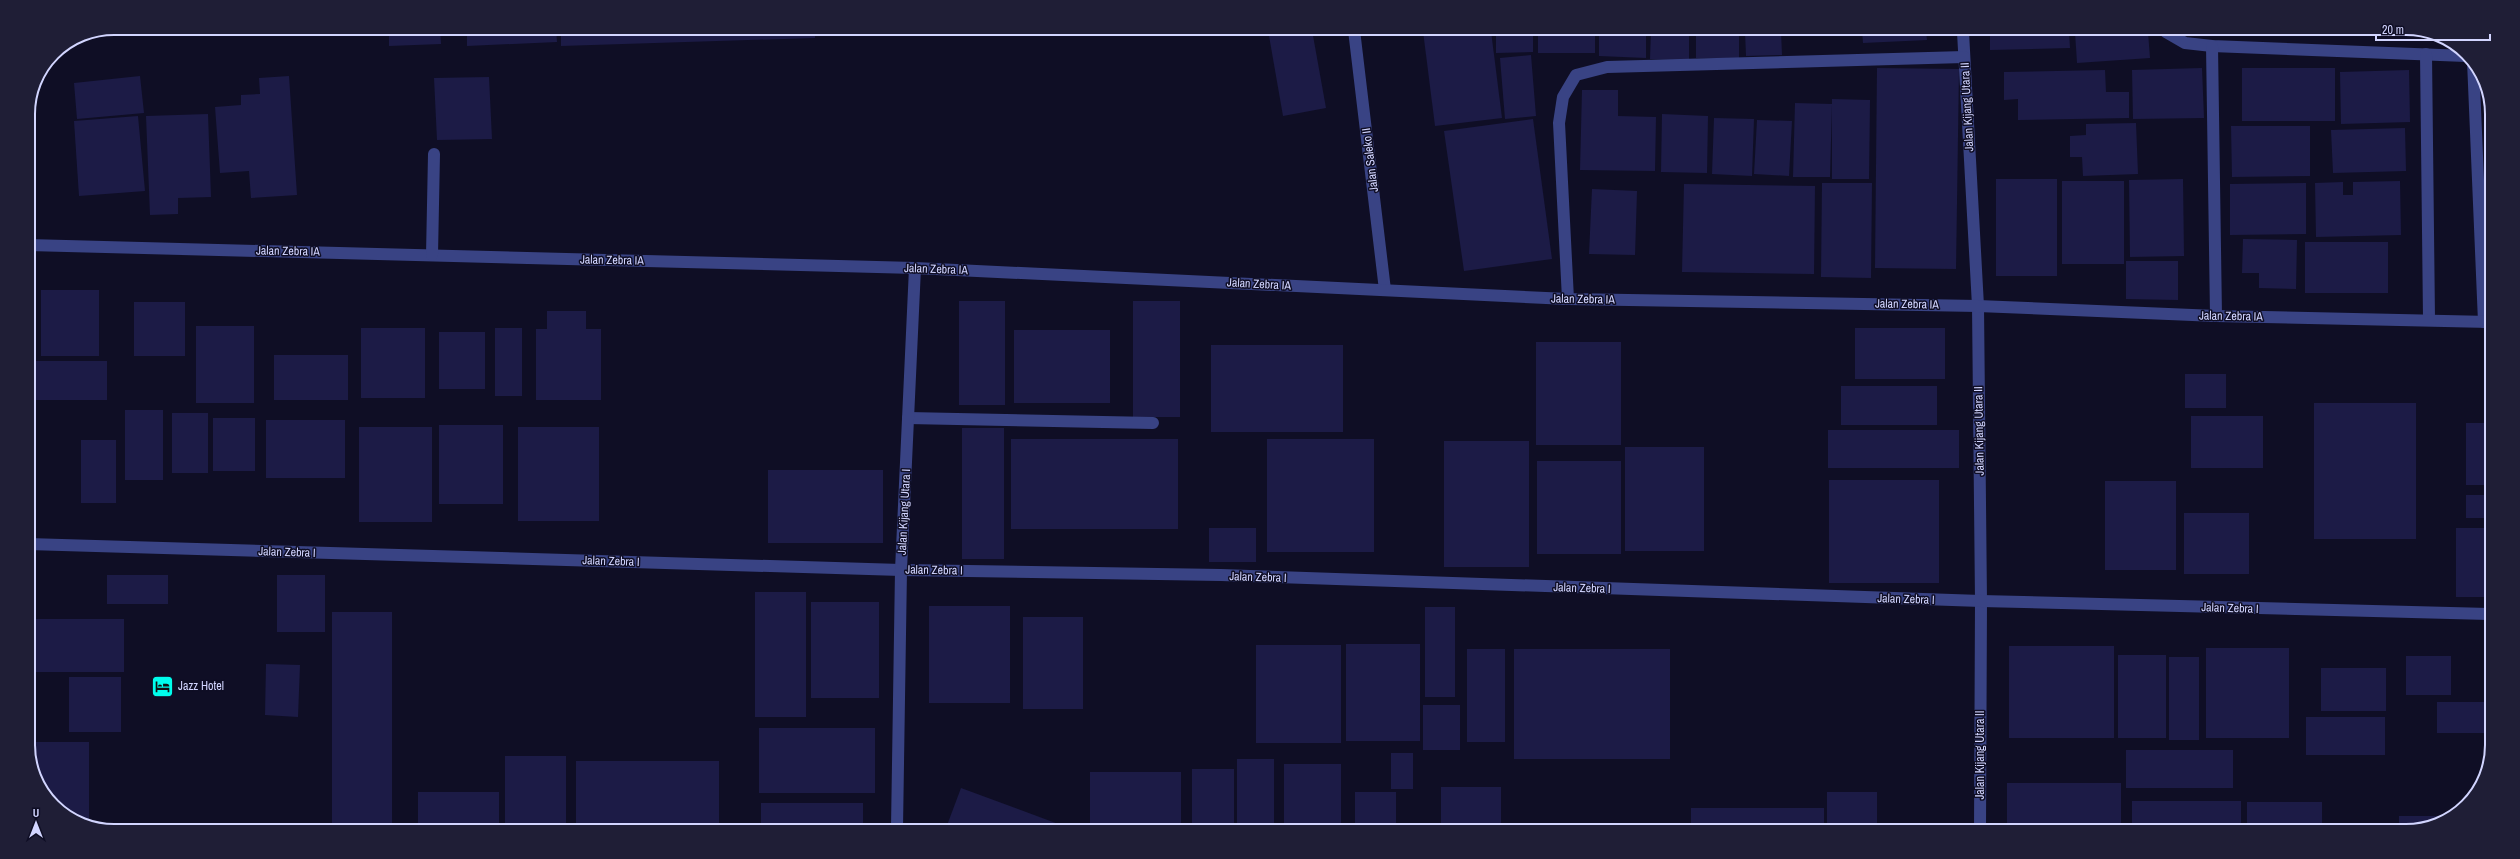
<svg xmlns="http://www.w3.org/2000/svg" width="2520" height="859" viewBox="0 0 2520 859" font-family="'Archivo Narrow',sans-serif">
  <rect width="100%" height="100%" fill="#0f0e25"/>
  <g fill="#1c1b46">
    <polygon points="114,28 142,28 142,32 75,39 81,34"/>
    <polygon points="389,29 440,29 441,44 389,46"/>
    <polygon points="467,29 556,29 557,42 467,46"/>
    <polygon points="561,29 815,29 815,38 561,46"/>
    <polygon points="1268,30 1312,30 1326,108 1283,116"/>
    <polygon points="1423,31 1491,31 1502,118 1435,126"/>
    <polygon points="1496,31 1533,31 1533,52 1496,53"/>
    <rect x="1538" y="31" width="57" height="22"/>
    <polygon points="1599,31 1646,31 1646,58 1599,56"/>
    <polygon points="1651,31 1689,31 1689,60 1650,59"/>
    <rect x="1696" y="31" width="43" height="27"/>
    <polygon points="1745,31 1781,31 1782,55 1746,56"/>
    <polygon points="1862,31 1926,32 1927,40 1863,43"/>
    <polygon points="1990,32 2069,32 2070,48 1990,50"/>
    <polygon points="2075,32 2148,32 2150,58 2077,63"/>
    <polygon points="1531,55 1536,116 1505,119 1500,58"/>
    <polygon points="1877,68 1959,69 1956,269 1875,268"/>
    <polygon points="2202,68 2204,118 2133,119 2132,70"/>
    <rect x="2242" y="68" width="93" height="53"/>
    <polygon points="2105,70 2106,92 2129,92 2129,118 2018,120 2018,99 2004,100 2004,72"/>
    <polygon points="2409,70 2410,122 2341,124 2340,72"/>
    <polygon points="140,76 144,113 77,119 74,83"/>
    <polygon points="289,76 297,195 251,198 249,171 220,173 215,107 241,105 241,95 260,94 259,78"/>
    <polygon points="489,77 492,139 437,140 434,78"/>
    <polygon points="1582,90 1618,90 1618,116 1656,117 1655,171 1580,170"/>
    <polygon points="1832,99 1870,100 1869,179 1832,179"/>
    <polygon points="1795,103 1832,104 1830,177 1793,177"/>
    <polygon points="208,114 211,197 178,198 178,214 150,215 146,116"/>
    <polygon points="1662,114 1708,116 1707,173 1661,172"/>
    <polygon points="138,116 145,191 79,196 74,121"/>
    <polygon points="1714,118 1754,119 1752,176 1712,174"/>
    <polygon points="1533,119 1552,259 1464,271 1444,131"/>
    <polygon points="1757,120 1792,121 1789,176 1754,174"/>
    <polygon points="2136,123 2138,174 2083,176 2082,157 2070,157 2070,136 2086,135 2086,124"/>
    <polygon points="2231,126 2310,126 2310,176 2232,177"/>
    <polygon points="2405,128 2406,171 2333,173 2331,130"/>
    <rect x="1996" y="179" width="61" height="97"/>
    <polygon points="2183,179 2184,256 2130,257 2129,180"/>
    <rect x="2062" y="181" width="62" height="83"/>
    <polygon points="2400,181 2401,235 2316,237 2315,183 2343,182 2343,195 2353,195 2353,182"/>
    <polygon points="1822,183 1872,183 1871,278 1821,277"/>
    <polygon points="2306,183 2306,234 2230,235 2230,184"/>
    <polygon points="1684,184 1815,186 1814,274 1682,272"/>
    <polygon points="1592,189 1637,191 1635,255 1589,254"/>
    <rect x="2488" y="224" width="3" height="20"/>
    <polygon points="2243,239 2297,240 2296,289 2259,288 2259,273 2242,273"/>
    <rect x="2305" y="242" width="83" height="51"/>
    <polygon points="2126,261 2178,261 2178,300 2126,299"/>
    <rect x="41" y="290" width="58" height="66"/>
    <rect x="959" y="301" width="46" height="104"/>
    <rect x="1133" y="301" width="47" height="116"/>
    <rect x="134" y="302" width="51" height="54"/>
    <polygon points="547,311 586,311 586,329 601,329 601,400 536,400 536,329 547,329"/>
    <rect x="196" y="326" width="58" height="77"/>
    <rect x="361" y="328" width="64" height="70"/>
    <rect x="495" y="328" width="27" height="68"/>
    <rect x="1855" y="328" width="90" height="51"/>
    <rect x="1014" y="330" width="96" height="73"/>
    <rect x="439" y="332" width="46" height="57"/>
    <rect x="1536" y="342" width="85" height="103"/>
    <rect x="1211" y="345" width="132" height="87"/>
    <rect x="274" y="355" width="74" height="45"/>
    <rect x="30" y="361" width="77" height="39"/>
    <rect x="2185" y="374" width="41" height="34"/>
    <rect x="1841" y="386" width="96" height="39"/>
    <rect x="2314" y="403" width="102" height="136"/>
    <rect x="125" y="410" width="38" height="70"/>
    <rect x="172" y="413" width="36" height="60"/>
    <rect x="2191" y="416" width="72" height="52"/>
    <rect x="213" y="418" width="42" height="53"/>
    <rect x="266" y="420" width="79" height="58"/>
    <polygon points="2466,423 2490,423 2489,485 2466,485"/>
    <rect x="439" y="425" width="64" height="79"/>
    <rect x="359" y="427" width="73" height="95"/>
    <rect x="518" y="427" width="81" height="94"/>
    <rect x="962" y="428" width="42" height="131"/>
    <rect x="1828" y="430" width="131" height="38"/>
    <rect x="1011" y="439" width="167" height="90"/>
    <rect x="1267" y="439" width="107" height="113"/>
    <rect x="81" y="440" width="35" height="63"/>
    <rect x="1444" y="441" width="85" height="126"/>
    <rect x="1625" y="447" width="79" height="104"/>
    <rect x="1537" y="461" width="84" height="93"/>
    <rect x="768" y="470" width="115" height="73"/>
    <rect x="1829" y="480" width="110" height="103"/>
    <rect x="2105" y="481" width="71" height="89"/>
    <rect x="2466" y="495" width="23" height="23"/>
    <rect x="2184" y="513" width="65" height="61"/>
    <rect x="1209" y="528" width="47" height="34"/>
    <rect x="2456" y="528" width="33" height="69"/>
    <rect x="107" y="575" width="61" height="29"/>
    <rect x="277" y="575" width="48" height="57"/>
    <rect x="755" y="592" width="51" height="125"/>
    <rect x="811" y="602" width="68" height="96"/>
    <rect x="929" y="606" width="81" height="97"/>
    <rect x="1425" y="607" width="30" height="90"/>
    <rect x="332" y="612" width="60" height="215"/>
    <rect x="1023" y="617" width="60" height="92"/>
    <rect x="28" y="619" width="96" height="53"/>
    <rect x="1346" y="644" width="74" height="97"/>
    <rect x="1256" y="645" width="85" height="98"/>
    <rect x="2009" y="646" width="105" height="92"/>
    <rect x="2206" y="648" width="83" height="90"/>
    <rect x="1467" y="649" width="38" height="93"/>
    <rect x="1514" y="649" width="156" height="110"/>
    <rect x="2118" y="655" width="48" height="83"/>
    <rect x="2406" y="656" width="45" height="39"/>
    <rect x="2169" y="657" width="30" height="83"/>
    <polygon points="266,664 300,665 298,717 265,715"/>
    <rect x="2321" y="668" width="65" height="43"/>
    <rect x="69" y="677" width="52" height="55"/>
    <rect x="2437" y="702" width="50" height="31"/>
    <rect x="1423" y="705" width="37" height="45"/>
    <rect x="2306" y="717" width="79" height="38"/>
    <rect x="759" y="728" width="116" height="65"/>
    <polygon points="32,742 89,742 89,827 46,798 32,760"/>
    <rect x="2126" y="750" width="107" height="38"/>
    <rect x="1391" y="753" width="22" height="36"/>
    <rect x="505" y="756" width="61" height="67"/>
    <rect x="1237" y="759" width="37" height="67"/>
    <polygon points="576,761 719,761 719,828 576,827"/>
    <rect x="1284" y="764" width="57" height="62"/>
    <rect x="1192" y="769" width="42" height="55"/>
    <rect x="1090" y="772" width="91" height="55"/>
    <rect x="2007" y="783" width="114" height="47"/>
    <rect x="1441" y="787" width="60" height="42"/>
    <polygon points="961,788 1069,828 946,828"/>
    <rect x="418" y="792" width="81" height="35"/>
    <rect x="1355" y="792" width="41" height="37"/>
    <rect x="1827" y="792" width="50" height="38"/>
    <polygon points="2132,801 2241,801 2241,831 2132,830"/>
    <rect x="2247" y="802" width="75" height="29"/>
    <rect x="761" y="803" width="102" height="25"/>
    <rect x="1691" y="808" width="133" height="22"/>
    <polygon points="2399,816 2450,816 2406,831 2399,831"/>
    <rect x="2328" y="823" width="62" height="8"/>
  </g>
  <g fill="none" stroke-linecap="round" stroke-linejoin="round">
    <g stroke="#394384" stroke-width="12">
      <polyline points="1354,30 1385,290"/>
      <polyline points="1963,32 1978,306 1981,601 1980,830"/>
      <polyline points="2166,32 2185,43 2212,46 2466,56"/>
      <polyline points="2212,46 2216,316"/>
      <polyline points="2426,54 2429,319"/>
      <polyline points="2473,61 2484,322"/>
      <polyline points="28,245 915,268 1568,299 1978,306 2216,316 2490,322"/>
      <polyline points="432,255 434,154"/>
      <polyline points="1568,299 1559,123 1563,97 1576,75 1607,67 1964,57"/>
      <polyline points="908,418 1153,423"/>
      <polyline points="28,544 901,570 1221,575 1981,601 2489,614"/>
      <polyline points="897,828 901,570 915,268"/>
    </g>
  </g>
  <defs>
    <symbol id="hotel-square" viewBox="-11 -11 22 22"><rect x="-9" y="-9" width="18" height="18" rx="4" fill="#00fdec" stroke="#0f0e25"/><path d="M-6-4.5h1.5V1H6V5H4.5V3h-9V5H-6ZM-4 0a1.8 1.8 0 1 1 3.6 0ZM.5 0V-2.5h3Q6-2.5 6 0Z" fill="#111"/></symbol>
  </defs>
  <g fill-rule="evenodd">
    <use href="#hotel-square" x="150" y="674" width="25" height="25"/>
  </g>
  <g text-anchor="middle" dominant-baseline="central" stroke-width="3" stroke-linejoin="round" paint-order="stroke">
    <g font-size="12" fill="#d2d5ff" stroke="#0f0e25">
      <text transform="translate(1967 107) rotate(-93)">Jalan Kijang Utara II</text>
      <text transform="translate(1370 160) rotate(-97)">Jalan Saleko II</text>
      <text transform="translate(288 251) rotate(1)">Jalan Zebra IA</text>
      <text transform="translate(612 260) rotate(1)">Jalan Zebra IA</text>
      <text transform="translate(936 269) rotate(2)">Jalan Zebra IA</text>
      <text transform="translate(1259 284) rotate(3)">Jalan Zebra IA</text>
      <text transform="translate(1583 299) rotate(1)">Jalan Zebra IA</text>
      <text transform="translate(1907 304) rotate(1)">Jalan Zebra IA</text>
      <text transform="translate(2231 316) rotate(1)">Jalan Zebra IA</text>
      <text transform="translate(1979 431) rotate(-91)">Jalan Kijang Utara II</text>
      <text transform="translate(904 512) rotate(-87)">Jalan Kijang Utara I</text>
      <text transform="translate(287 552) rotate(2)">Jalan Zebra I</text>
      <text transform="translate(611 561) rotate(2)">Jalan Zebra I</text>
      <text transform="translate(934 570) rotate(1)">Jalan Zebra I</text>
      <text transform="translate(1258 577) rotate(2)">Jalan Zebra I</text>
      <text transform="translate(1582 588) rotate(2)">Jalan Zebra I</text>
      <text transform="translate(1906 599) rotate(2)">Jalan Zebra I</text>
      <text transform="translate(2230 608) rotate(2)">Jalan Zebra I</text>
      <text transform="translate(1980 755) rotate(-90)">Jalan Kijang Utara II</text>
    </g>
    <g font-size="12" fill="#d2d5ff" stroke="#0f0e25" text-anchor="start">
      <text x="178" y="686">Jazz Hotel</text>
    </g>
  </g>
  <path d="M0 0H2520V859H0ZM114 35H2406A79 79 0 0 1 2485 114V745A79 79 0 0 1 2406 824H114A79 79 0 0 1 35 745V114A79 79 0 0 1 114 35Z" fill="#1f1e36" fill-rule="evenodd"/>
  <path fill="none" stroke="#d2d5ff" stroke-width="2" d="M114 35H2406A79 79 0 0 1 2485 114V745A79 79 0 0 1 2406 824H114A79 79 0 0 1 35 745V114A79 79 0 0 1 114 35Z"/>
  <g transform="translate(36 823)" stroke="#0f0e25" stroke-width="3" paint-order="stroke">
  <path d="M0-3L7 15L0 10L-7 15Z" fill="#d2d5ff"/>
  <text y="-6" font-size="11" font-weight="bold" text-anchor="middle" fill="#d2d5ff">U</text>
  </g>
  <path d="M2376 34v6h114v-6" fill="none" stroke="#d2d5ff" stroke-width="2"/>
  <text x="2382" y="34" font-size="12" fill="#d2d5ff" stroke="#0f0e25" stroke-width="3" paint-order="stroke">20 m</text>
</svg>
